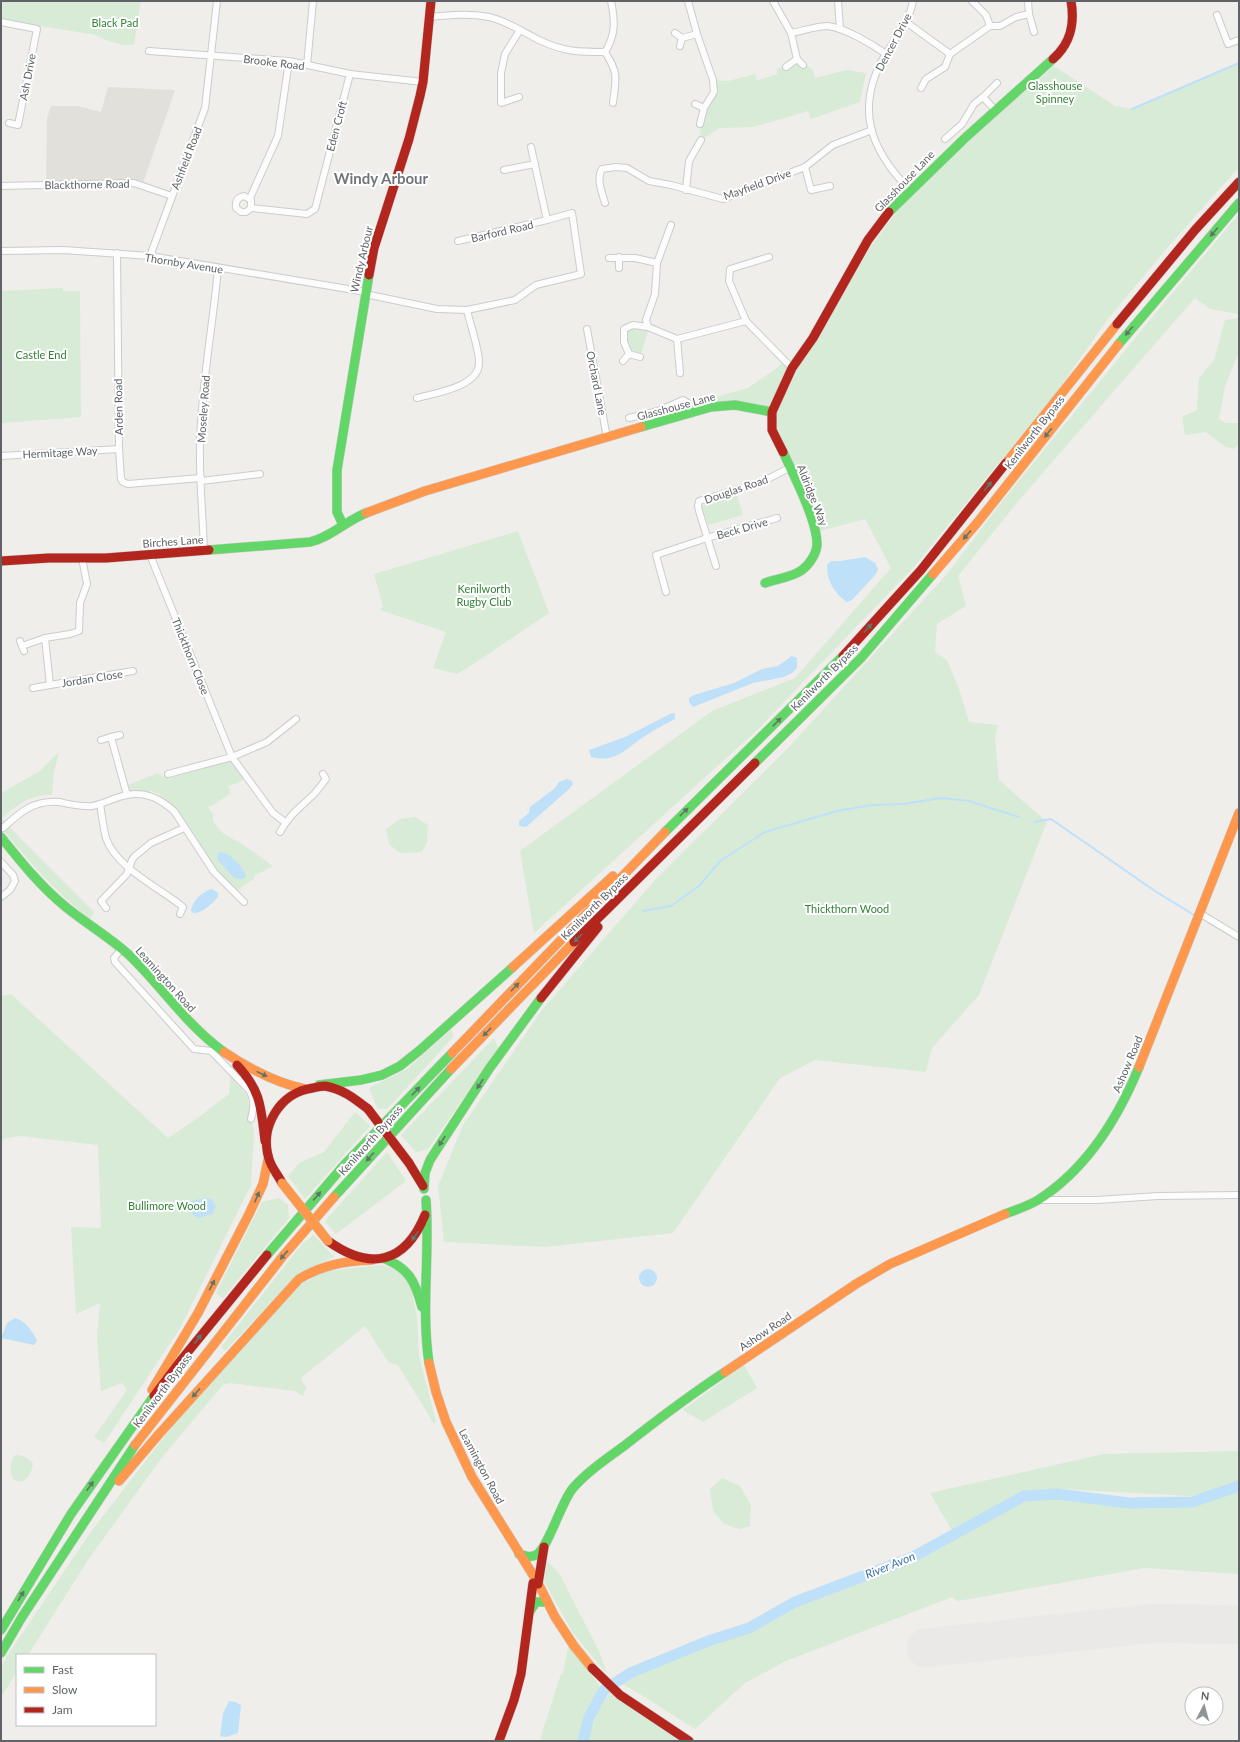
<svg xmlns="http://www.w3.org/2000/svg" width="1240" height="1742" viewBox="0 0 1240 1742" font-family="Lato,sans-serif">
  <rect width="100%" height="100%" fill="#efeeea"/>
  <polygon fill="#e2e0da" points="108,87 175,90 142,186 46,185 47,118 51,106 78,106 101,112"/>
  <g fill="#d8ebd6">
    <polygon points="1,1 141,1 134,45 123,45 108,41 96,35 41,26 37,29 1,22"/>
    <polygon points="797,59 813,70 815,78 846,70 866,73 860,102 811,119 808,111 753,127 719,128 701,140 700,124 714,92 713,80 728,81 756,74 756,81 777,74 777,69 786,67"/>
    <polygon points="1239,63 1239,167 1168,247 1107,320 1055,394 913,568 757,730 534,933 520,851 712,711 795,678 891,568 865,519 820,531 809,501 775,432 776,410 794,371 808,354 820,335 872,245 898,210 980,129 1054,66 1115,106 1132,109"/>
    <polygon points="1239,214 1239,314 1210,309 1195,298 1020,499 958,576 966,606 937,624 935,652 947,660 959,689 969,722 998,725 995,738 999,780 1047,822 979,995 932,1048 926,1072 815,1060 780,1078 673,1233 546,1247 444,1242 438,1186 463,1125 542,1010 655,880 788,748 947,574 1004,499 1154,315"/>
    <polygon points="63,288 63,291 80,291 81,417 1,423 1,291"/>
    <polygon points="1238,318 1239,351 1225,386 1219,419 1226,423 1239,423 1239,444 1234,449 1224,446 1206,432 1185,435 1182,417 1197,410 1199,378 1214,360 1225,320"/>
    <polygon points="633,325 649,328 640,357 629,354 624,329"/>
    <polygon points="784,360 792,368 772,412 715,407 712,398 748,388 777,368"/>
    <polygon points="737,495 743,515 708,525 702,507 703,504 709,503 715,503 720,499"/>
    <polygon points="518,531 549,613 475,663 457,674 433,668 446,632 380,610 383,606 374,574"/>
    <path d="M59,752L54,772L52,795C30,794 17,805 2,818L19,837L94,912L90,919C56,893 29,861 1,828V793L40,771Z"/>
    <polygon points="232,757 247,777 238,783 228,786 231,793 215,804 208,807 213,814 213,821 217,827 224,834 245,846 273,866 254,876 255,878 243,886 236,893 215,869 193,832 191,831 174,809 161,797 160,794 151,791 148,792 131,792 128,785 158,773 163,777 164,775"/>
    <polygon points="415,817 428,825 427,842 422,852 400,853 389,844 386,829 400,819"/>
    <polygon points="11,994 168,1138 195,1120 229,1094 230,1076 247,1095 254,1132 251,1185 180,1328 104,1443 94,1437 127,1390 122,1383 101,1391 97,1337 100,1303 76,1314 71,1227 101,1228 98,1145 21,1136 1,1139 1,996"/>
    <polygon points="451,1030 454,1036 387,1109 378,1109 369,1088 407,1069"/>
    <polygon points="494,1038 498,1048 428,1149 416,1152 401,1135"/>
    <polygon points="355,1112 370,1126 305,1199 288,1176 299,1163 324,1152"/>
    <polygon points="387,1152 406,1181 336,1234 325,1221"/>
    <polygon points="279,1198 288,1205 289,1218 223,1298 216,1293 262,1202"/>
    <polygon points="314,1235 334,1257 300,1272 225,1351 221,1347 302,1244"/>
    <polygon points="382,1265 399,1270 409,1279 417,1317 419,1356 436,1421 434,1424 398,1365 389,1363 365,1326 301,1378 306,1388 303,1396 295,1391 229,1383 223,1385 163,1456 88,1560 28,1655 17,1655 17,1672 1,1697 1,1667 7,1656 90,1533 174,1424 301,1284 325,1271"/>
    <polygon points="744,1365 757,1388 703,1422 683,1410"/>
    <polygon points="1239,1451 1239,1483 1191,1496 1063,1489 1021,1492 952,1530 930,1493 1104,1454"/>
    <path d="M15,1455C22,1455 28,1458 33,1463C32,1473 25,1487 13,1479C9,1471 10,1462 15,1455Z"/>
    <polygon points="722,1478 740,1486 751,1505 750,1526 739,1529 724,1524 713,1511 710,1489"/>
    <polygon points="1239,1486 1239,1574 1145,1568 958,1601 952,1597 786,1661 745,1683 695,1729 640,1694 616,1681 630,1673 654,1662 708,1641 749,1628 795,1602 911,1558 1024,1496 1057,1494 1129,1503 1192,1502"/>
    <polygon points="547,1561 559,1573 599,1651 607,1674 573,1633 544,1581"/>
    <polygon points="569,1643 597,1682 600,1689 585,1719 580,1741 546,1741 540,1739 561,1674 563,1673"/>
    <polygon points="610,1693 680,1741 587,1741 597,1713"/>
  </g>
  <g fill="#bfe0f9">
    <path d="M865,557L875,563L878,569L876,574L852,600L847,602C834,593 827,581 827,565L831,561H841Z"/>
    <polygon points="792,656 797,658 797,668 792,673 784,677 753,683 693,707 689,702 689,698 694,695 734,683 762,669 778,666"/>
    <path d="M675,713V719C663,725 652,731 642,738C623,751 615,763 591,757L589,750L625,737L670,714Z"/>
    <polygon points="567,779 572,781 573,784 568,790 526,827 519,826 519,821 529,813 530,807 555,788 559,782"/>
    <path d="M219,852C228,851 244,867 246,877L242,879L234,878L218,860L217,857Z"/>
    <path d="M212,889L218,893V897C212,903 203,914 193,913L191,911C192,901 203,891 212,889Z"/>
    <polygon points="206,1198 212,1200 216,1206 212,1214 199,1218 193,1215 186,1205 191,1201"/>
    <circle cx="648" cy="1278" r="9"/>
    <path d="M15,1318C26,1321 32,1331 37,1341L34,1345L1,1338L7,1323Z"/>
    <polygon points="229,1701 235,1702 241,1705 238,1733 226,1737 220,1736 223,1714"/>
  </g>
  <g fill="none" stroke-linecap="round" stroke-linejoin="round">
    <g stroke="#bfe0f9" stroke-width="2">
      <polyline points="1132,109 1239,63"/>
      <polyline points="1034,822 1051,819 1155,891 1194,915"/>
      <polyline points="643,911 671,906 699,886 720,861 765,832 837,811 872,805 903,804 941,798 969,801 1019,817"/>
      <polyline points="1208,922 1239,940"/>
    </g>
    <polyline stroke="#bfe0f9" stroke-width="11" points="583,1741 589,1717 604,1690 630,1673 708,1641 749,1628 795,1602 911,1558 1024,1496 1057,1494 1129,1503 1192,1502 1239,1486"/>
    <polyline stroke="#eae9e7" stroke-width="39" points="926,1648 1156,1623 1239,1625"/>
    <defs>
      <g id="street">
        <polyline points="688,1 697,34 713,80 714,92 704,108 700,124"/>
        <path d="M773,1L791,33C802,31 817,26 828,26C845,28 872,44 886,54"/>
        <polyline points="838,1 840,29"/>
        <polyline points="972,1 986,15 990,26"/>
        <polyline points="1028,1 1029,14"/>
        <polyline points="1217,15 1228,44 1239,40"/>
        <path d="M430,17C450,15 469,13 489,17C507,21 523,32 539,40C564,52 579,52 605,52C616,35 615,20 611,1"/>
        <polyline points="1,22 37,29 18,125 9,123"/>
        <polyline points="906,22 950,54 990,26 1000,26 1016,17 1029,14 1034,32"/>
        <polyline points="675,33 682,38"/>
        <polyline points="791,33 797,59 803,65"/>
        <polyline points="680,46 682,38 697,34"/>
        <polyline points="149,51 289,61 350,74 423,82"/>
        <path d="M605,52C619,74 616,78 613,103"/>
        <polyline points="307,65 313,1"/>
        <polyline points="786,67 797,59"/>
        <polyline points="921,88 926,79 945,67 950,54"/>
        <polyline points="519,97 501,103 501,73 505,54 520,30"/>
        <polyline points="983,97 997,83"/>
        <polyline points="695,104 704,108"/>
        <polyline points="945,139 962,124 974,104 983,97 995,110"/>
        <polyline points="805,167 811,190 830,186"/>
        <polyline points="504,170 535,164"/>
        <polyline points="1,186 134,183 172,196"/>
        <polyline points="686,190 689,161 701,140"/>
        <path d="M910,190C869,149 855,107 885,55C896,38 909,22 913,1"/>
        <polyline points="250,198 278,136 289,61"/>
        <path d="M605,203C602,193 596,178 602,169L616,167L627,168L649,181L671,185L723,199L805,167L833,145L872,130"/>
        <path d="M251,208L246,212H241L236,208C235,201 238,197 244,196L251,200V208L307,214L315,209L350,74"/>
        <polyline points="671,225 657,263 655,294 646,320 648,327 677,339 746,321"/>
        <polyline points="458,241 547,220"/>
        <polyline points="1,251 63,250 150,256 366,292"/>
        <polyline points="117,253 119,449 121,479 123,482 128,484 201,478"/>
        <polyline points="150,256 205,108 217,1"/>
        <polyline points="619,257 619,268"/>
        <polyline points="769,257 730,269 729,281 746,321 792,368"/>
        <polyline points="609,258 635,258 657,263"/>
        <polyline points="365,294 437,309 467,310 515,300 536,285 581,274 572,213 547,220 531,147"/>
        <polyline points="587,329 607,438"/>
        <polyline points="677,339 680,373"/>
        <polyline points="640,357 629,354 624,342 624,329 633,325 648,327"/>
        <polyline points="623,361 629,354"/>
        <path d="M417,398C435,393 480,387 479,362C479,349 470,324 467,310"/>
        <polyline points="629,418 658,411 683,400 688,403 691,414"/>
        <polyline points="1,456 119,449"/>
        <polyline points="201,481 260,474"/>
        <path d="M204,551C203,516 199,480 200,444C201,385 213,327 218,268"/>
        <polyline points="150,555 232,757 273,813 285,822"/>
        <polyline points="82,558 87,584 80,603 79,631 70,634 45,638 50,685 133,671"/>
        <polyline points="716,566 699,511 698,506 699,501 762,482 789,468"/>
        <polyline points="666,592 656,555 707,538 777,518"/>
        <polyline points="20,641 24,651"/>
        <polyline points="22,646 45,638"/>
        <polyline points="33,688 50,685"/>
        <polyline points="111,737 120,735"/>
        <polyline points="101,740 111,737 127,795"/>
        <polyline points="168,774 232,757 267,742 296,719"/>
        <path d="M100,804C102,815 103,827 106,838C116,868 160,888 183,907L180,914"/>
        <path d="M3,828C20,812 34,800 59,802C69,804 81,807 92,806C104,804 115,797 127,795C146,791 160,799 174,811L214,872L244,902"/>
        <path d="M280,832C290,814 300,808 314,794C318,790 322,784 326,779L323,774"/>
        <polyline points="1,862 13,875 15,881 10,890 1,897"/>
        <polyline points="106,908 101,901 127,874 132,860 135,856 151,843 184,828"/>
        <polyline points="1201,914 1239,937"/>
        <path d="M122,948L114,958L115,962L194,1049L211,1051L249,1090C255,1099 254,1109 251,1119"/>
        <polyline points="1038,1200 1097,1200 1158,1196 1239,1195"/>
      </g>
      <g id="fast">
        <polyline points="889,212 965,138 1053,59"/>
        <polyline points="1118,345 1239,203"/>
        <polyline points="641,427 711,407 735,405 772,412"/>
        <polyline points="343,525 337,512 337,470 369,275"/>
        <path d="M209,550L310,542C331,537 346,521 366,513"/>
        <path d="M765,583C776,579 793,577 802,570C809,565 817,553 817,544C817,520 793,474 783,452"/>
        <polyline points="755,763 861,658 933,574"/>
        <polyline points="665,832 843,656"/>
        <path d="M1,837C21,862 42,888 67,908C87,924 109,937 128,954C162,986 185,1024 224,1052"/>
        <polyline points="319,1085 361,1080 382,1075 400,1066 420,1050 513,967"/>
        <polyline points="424,1189 425,1173 430,1160 489,1069 541,998"/>
        <polyline points="334,1197 451,1069"/>
        <path d="M426,1200C430,1254 421,1309 429,1363"/>
        <path d="M1005,1214C1016,1210 1028,1206 1038,1200C1087,1169 1118,1118 1139,1067"/>
        <polyline points="267,1255 345,1164 452,1053"/>
        <path d="M383,1258C409,1268 415,1281 422,1307"/>
        <path d="M519,1554C525,1556 530,1558 536,1555C548,1549 561,1502 573,1488C587,1472 606,1459 624,1446C657,1420 690,1395 725,1372"/>
        <polyline points="530,1611 536,1602 544,1602"/>
        <polyline points="1,1630 71,1514 154,1396"/>
        <polyline points="1,1653 22,1617 135,1445"/>
      </g>
      <g id="slow">
        <polyline points="1006,463 1117,324"/>
        <polyline points="366,513 425,491 641,427"/>
        <polyline points="933,574 977,523 1118,345"/>
        <polyline points="513,967 613,876"/>
        <path d="M224,1052C248,1068 276,1083 305,1089"/>
        <polyline points="452,1053 665,832"/>
        <polyline points="1139,1067 1239,813"/>
        <polyline points="451,1069 574,942"/>
        <polyline points="429,1363 436,1392 446,1422 472,1477 538,1583 555,1617 574,1646 592,1668"/>
        <polyline points="725,1372 856,1284 890,1264 1005,1214"/>
        <polyline points="152,1390 198,1313 249,1214 263,1184 268,1160"/>
        <polyline points="135,1445 283,1256 334,1197"/>
        <path d="M119,1481L159,1434L299,1279C322,1265 345,1261 372,1260"/>
      </g>
      <g id="jam">
        <path d="M1053,59C1071,43 1075,24 1071,1"/>
        <polyline points="369,275 374,248 409,139 420,96 423,82 431,1"/>
        <polyline points="1117,324 1195,230 1239,182"/>
        <polyline points="783,452 772,430 772,412 792,368 813,338 868,240 889,212"/>
        <polyline points="1,561 49,558 106,558 209,550"/>
        <polyline points="843,656 921,570 1006,463"/>
        <polyline points="574,942 755,763"/>
        <polyline points="541,998 598,927"/>
        <path d="M237,1065C261,1091 261,1107 265,1141"/>
        <polyline points="409,1163 423,1186"/>
        <path d="M282,1183C278,1175 271,1167 269,1159C259,1127 280,1092 313,1088C317,1087 322,1086 325,1086C343,1089 355,1099 368,1109"/>
        <path d="M328,1241C370,1271 405,1264 425,1215"/>
        <polyline points="154,1396 182,1359 267,1255"/>
        <polyline points="538,1584 544,1547"/>
        <polyline points="592,1668 620,1695 689,1741"/>
        <polyline points="499,1741 514,1700 521,1674 533,1583"/>
      </g>
    </defs>
    <use href="#street" stroke="#cbcccc" stroke-width="8"/>
    <use href="#fast" stroke="#cacacb" stroke-width="10"/>
    <use href="#slow" stroke="#cacacb" stroke-width="10"/>
    <use href="#jam" stroke="#cacacb" stroke-width="10"/>
    <use href="#street" stroke="#fdfcfc" stroke-width="6"/>
    <use href="#fast" stroke="#63d668" stroke-width="9"/>
    <use href="#slow" stroke="#ff974d" stroke-width="9"/>
    <use href="#jam" stroke="#b3261e" stroke-width="9"/>
    <defs>
      <polyline id="slow-bridge" points="282,1183 328,1241"/>
      <polyline id="jam-bridge" points="368,1109 409,1163"/>
    </defs>
    <use href="#slow-bridge" stroke="#c8b996" stroke-width="10" stroke-linecap="butt"/>
    <use href="#jam-bridge" stroke="#c8b996" stroke-width="10" stroke-linecap="butt"/>
    <use href="#slow-bridge" stroke="#ff974d" stroke-width="9"/>
    <use href="#jam-bridge" stroke="#b3261e" stroke-width="9"/>
  </g>
  <defs><path id="oneway-solid" d="M-6-.8H1V-3.2L6.5 0L1 3.2V.8H-6Z"/></defs>
  <g fill="#607468">
    <use href="#oneway-solid" transform="translate(1214 232) rotate(131)"/>
    <use href="#oneway-solid" transform="translate(1129 331) rotate(130)"/>
    <use href="#oneway-solid" transform="translate(1048 433) rotate(128)"/>
    <use href="#oneway-solid" transform="translate(988 486) rotate(-51)"/>
    <use href="#oneway-solid" transform="translate(967 535) rotate(131)"/>
    <use href="#oneway-solid" transform="translate(868 628) rotate(-48)"/>
    <use href="#oneway-solid" transform="translate(777 722) rotate(-45)"/>
    <use href="#oneway-solid" transform="translate(684 812) rotate(-45)"/>
    <use href="#oneway-solid" transform="translate(578 938) rotate(134)"/>
    <use href="#oneway-solid" transform="translate(515 987) rotate(-46)"/>
    <use href="#oneway-solid" transform="translate(487 1032) rotate(135)"/>
    <use href="#oneway-solid" transform="translate(262 1074) rotate(26)"/>
    <use href="#oneway-solid" transform="translate(480 1084) rotate(123)"/>
    <use href="#oneway-solid" transform="translate(416 1091) rotate(-46)"/>
    <use href="#oneway-solid" transform="translate(442 1141) rotate(123)"/>
    <use href="#oneway-solid" transform="translate(370 1157) rotate(132)"/>
    <use href="#oneway-solid" transform="translate(317 1196) rotate(-49)"/>
    <use href="#oneway-solid" transform="translate(257 1197) rotate(-66)"/>
    <use href="#oneway-solid" transform="translate(415 1236) rotate(126)"/>
    <use href="#oneway-solid" transform="translate(284 1255) rotate(130)"/>
    <use href="#oneway-solid" transform="translate(212 1285) rotate(-63)"/>
    <use href="#oneway-solid" transform="translate(198 1339) rotate(-52)"/>
    <use href="#oneway-solid" transform="translate(196 1393) rotate(132)"/>
    <use href="#oneway-solid" transform="translate(90 1486) rotate(-55)"/>
    <use href="#oneway-solid" transform="translate(21 1596) rotate(-59)"/>
  </g>
  <g text-anchor="middle" dominant-baseline="central" stroke-width="4" stroke-linejoin="round" paint-order="stroke">
    <g font-size="11" fill="#348238" stroke="#fff">
      <text x="115" y="22">Black Pad</text>
      <text x="1055" y="85">Glasshouse<tspan x="1055" dy="13">Spinney</tspan></text>
      <text x="41" y="354">Castle End</text>
      <text x="484" y="588">Kenilworth<tspan x="484" dy="13">Rugby Club</tspan></text>
      <text x="847" y="908">Thickthorn Wood</text>
      <text x="167" y="1205">Bullimore Wood</text>
    </g>
    <g font-size="11" fill="#5f6368" stroke="#fff">
      <text transform="translate(893 42) rotate(-62)">Dencer Drive</text>
      <text transform="translate(274 62) rotate(7)">Brooke Road</text>
      <text transform="translate(27 77) rotate(-79)">Ash Drive</text>
      <text transform="translate(336 126) rotate(-75)">Eden Croft</text>
      <text transform="translate(186 158) rotate(-69)">Ashfield Road</text>
      <text transform="translate(904 181) rotate(-46)">Glasshouse Lane</text>
      <text transform="translate(87 184) rotate(-1)">Blackthorne Road</text>
      <text transform="translate(757 184) rotate(-20)">Mayfield Drive</text>
      <text transform="translate(502 231) rotate(-13)">Barford Road</text>
      <text transform="translate(361 259) rotate(-77)">Windy Arbour</text>
      <text transform="translate(184 263) rotate(9)">Thornby Avenue</text>
      <text transform="translate(597 383) rotate(79)">Orchard Lane</text>
      <text transform="translate(676 406) rotate(-15)">Glasshouse Lane</text>
      <text transform="translate(118 407) rotate(-91)">Arden Road</text>
      <text transform="translate(203 409) rotate(-86)">Moseley Road</text>
      <text transform="translate(1034 432) rotate(-52)">Kenilworth Bypass</text>
      <text transform="translate(60 452) rotate(-3)">Hermitage Way</text>
      <text transform="translate(736 489) rotate(-19)">Douglas Road</text>
      <text transform="translate(813 495) rotate(68)">Aldridge Way</text>
      <text transform="translate(742 528) rotate(-16)">Beck Drive</text>
      <text transform="translate(173 541) rotate(-4)">Birches Lane</text>
      <text transform="translate(191 656) rotate(68)">Thickthorn Close</text>
      <text transform="translate(824 677) rotate(-45)">Kenilworth Bypass</text>
      <text transform="translate(92 678) rotate(-9)">Jordan Close</text>
      <text transform="translate(594 906) rotate(-45)">Kenilworth Bypass</text>
      <text transform="translate(166 979) rotate(48)">Leamington Road</text>
      <text transform="translate(1127 1064) rotate(-67)">Ashow Road</text>
      <text transform="translate(370 1140) rotate(-48)">Kenilworth Bypass</text>
      <text transform="translate(765 1331) rotate(-34)">Ashow Road</text>
      <text transform="translate(162 1390) rotate(-53)">Kenilworth Bypass</text>
      <text transform="translate(482 1466) rotate(62)">Leamington Road</text>
    </g>
    <g font-size="12" font-style="italic" fill="#4174aa" stroke="#fff">
      <text transform="translate(890 1565) rotate(-22)">River Avon</text>
    </g>
    <g font-size="15" font-weight="bold" fill="#70757a" stroke="#fff">
      <text x="381" y="178">Windy Arbour</text>
    </g>
  </g>
  <rect width="1240" height="1742" fill="none" stroke="#5f6368" stroke-width="4"/>
  <rect x="16" y="1654" width="140" height="72" fill="#ffffff" stroke="#bfc1c3"/>
  <rect x="24" y="1667" width="20" height="6" fill="#63d668" stroke="#bfc1c3"/>
  <text x="52" y="1674" font-size="12" fill="#5f6368">Fast</text>
  <rect x="24" y="1687" width="20" height="6" fill="#ff974d" stroke="#bfc1c3"/>
  <text x="52" y="1694" font-size="12" fill="#5f6368">Slow</text>
  <rect x="24" y="1707" width="20" height="6" fill="#b3261e" stroke="#bfc1c3"/>
  <text x="52" y="1714" font-size="12" fill="#5f6368">Jam</text>
  <g transform="translate(1204 1706) rotate(6)"><circle r="19" fill="#ffffff" stroke="#bfc1c3"/>
  <path d="M0-3L7 15L0 10L-7 15Z" fill="#919496"/>
  <text y="-6" font-size="11" font-weight="bold" text-anchor="middle" fill="#5f6368">N</text>
  </g>
</svg>
